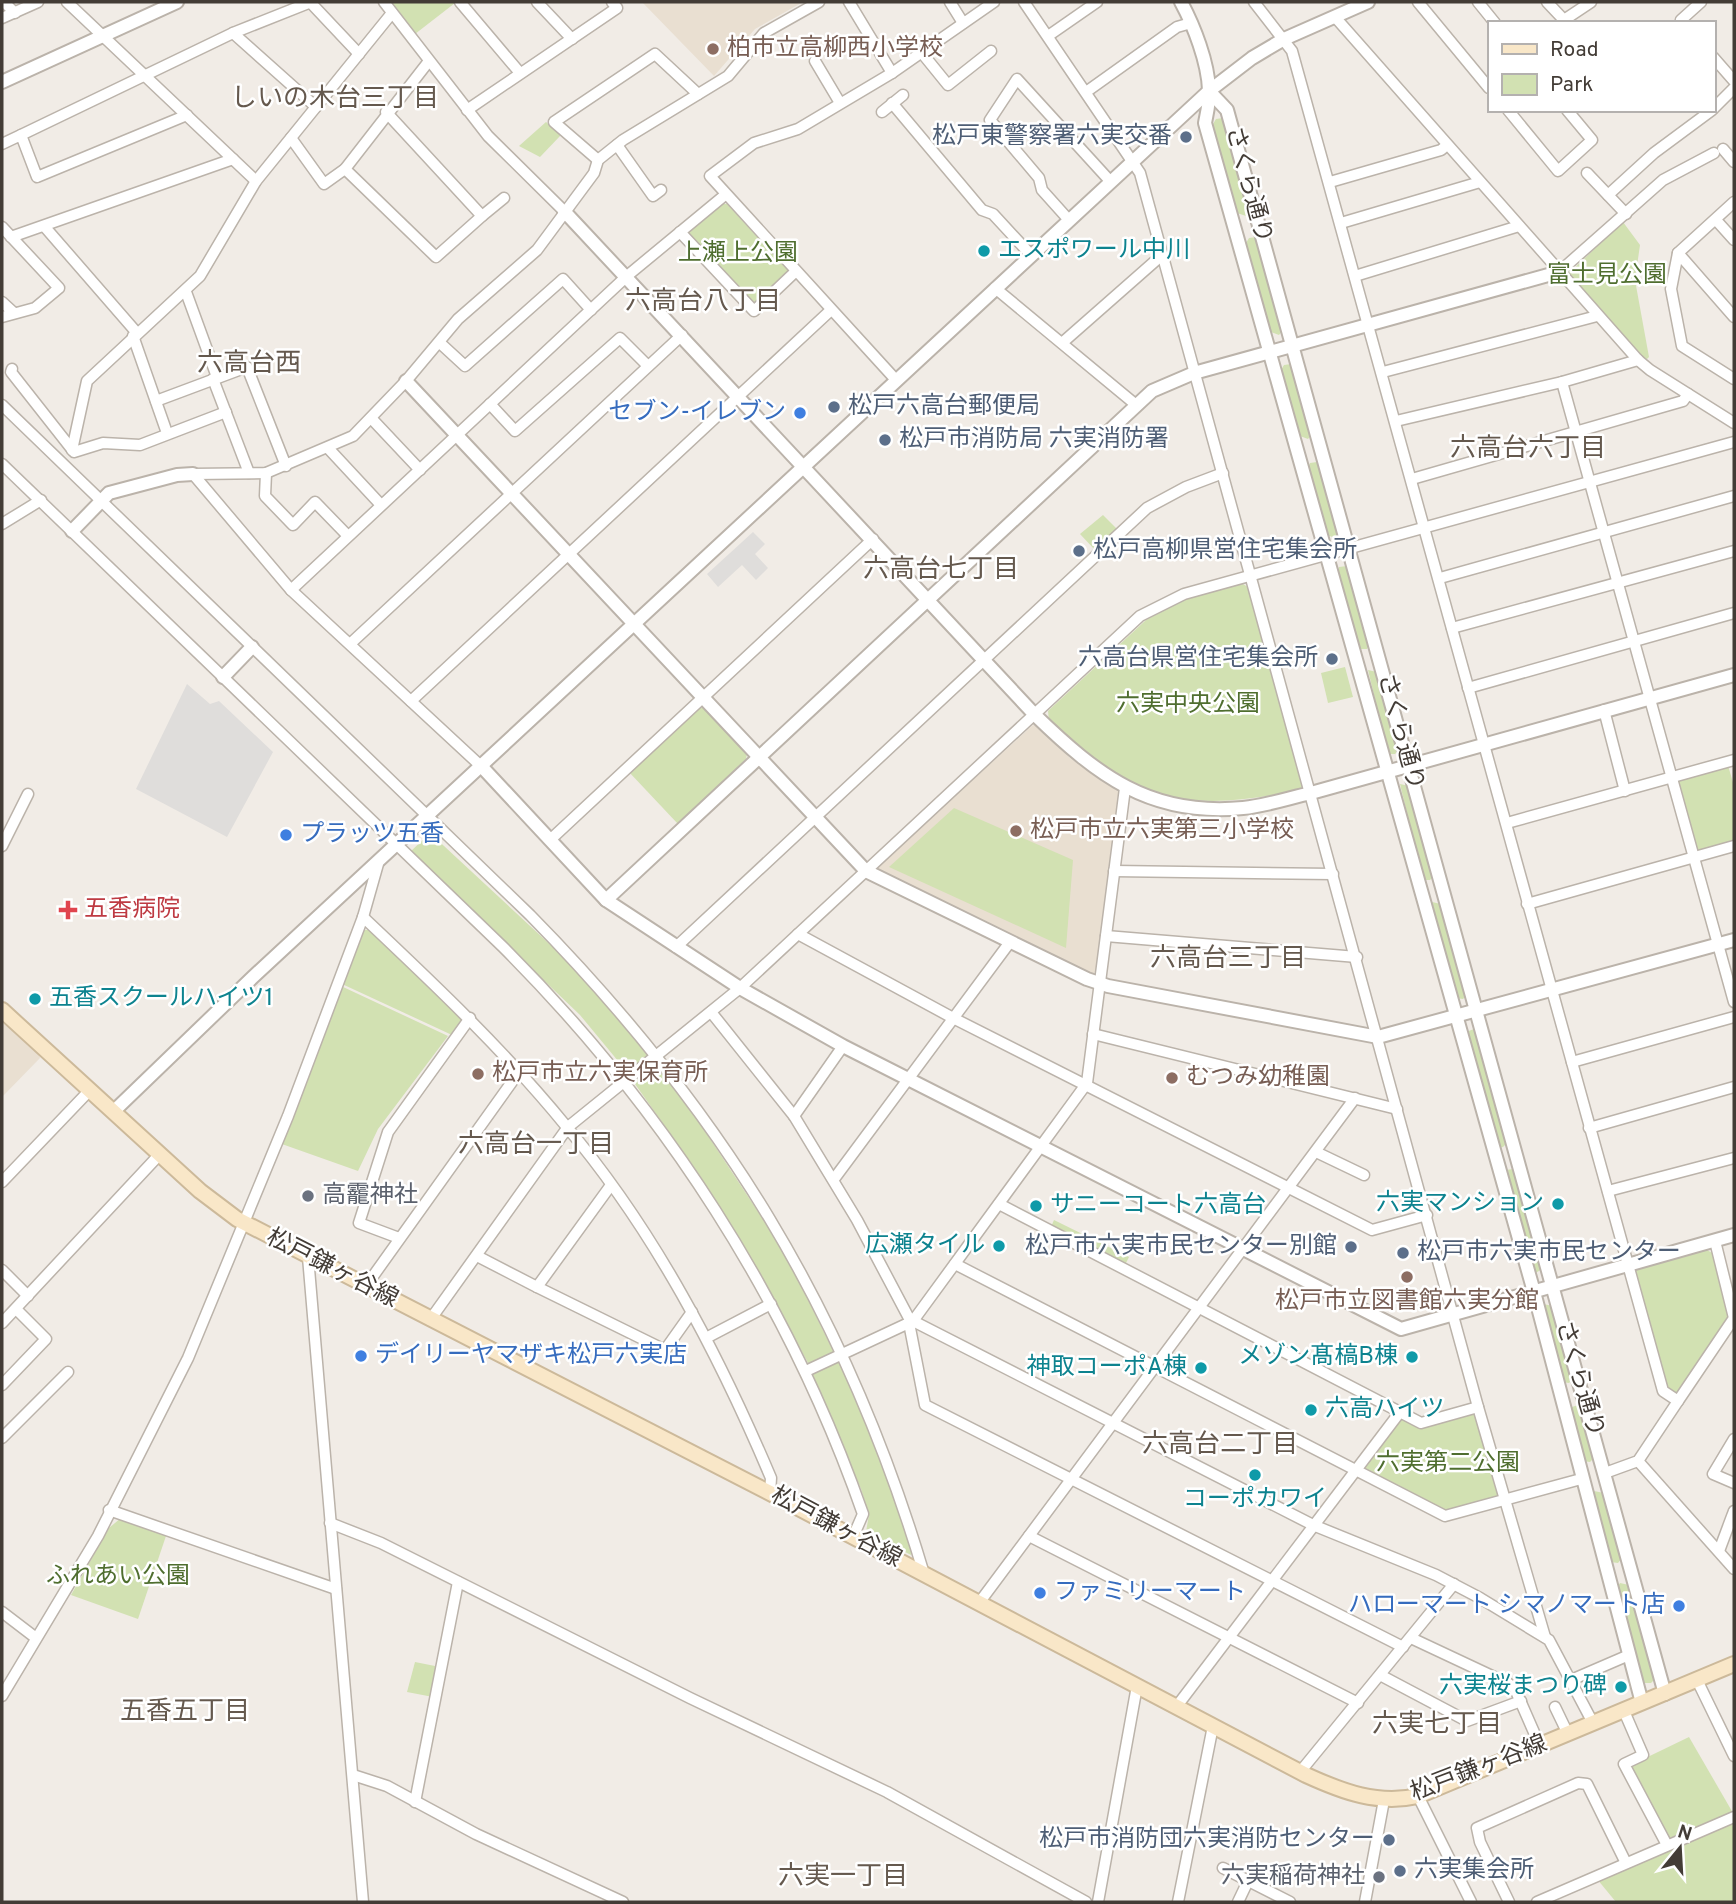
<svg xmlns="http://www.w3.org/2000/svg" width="1736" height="1904" viewBox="0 0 1736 1904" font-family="Overpass,'Noto Sans JP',sans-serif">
  <rect width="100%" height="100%" fill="#f1ece6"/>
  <g fill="#e9dfd1">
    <polygon points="642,2 803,2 755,29 714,76"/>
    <polygon points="1033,725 1038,726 1070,758 1119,792 1096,972 1090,975 879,872 878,866"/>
    <polygon points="2,1020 39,1054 40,1058 2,1097"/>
  </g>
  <g fill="#d2e1b2">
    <polygon points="390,2 454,2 455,3 415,34"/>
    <polygon points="1223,118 1250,211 1246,216 1237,213 1213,124 1216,119"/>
    <polygon points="546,122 561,135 540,157 519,146"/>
    <polygon points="721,204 727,204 788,270 788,274 757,305 750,305 688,238 689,231"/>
    <polygon points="1623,222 1640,245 1635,280 1649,357 1645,361 1568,274"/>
    <polygon points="1256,237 1283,330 1279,335 1271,332 1246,243 1249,238"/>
    <polygon points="1291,364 1312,434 1308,439 1300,436 1281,370 1284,365"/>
    <polygon points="1317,462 1339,532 1335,538 1327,535 1308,468 1310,463"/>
    <polygon points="1103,515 1117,529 1095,550 1080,534"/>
    <polygon points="1347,566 1369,645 1367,649 1360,649 1357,644 1337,572 1339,567"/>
    <path d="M1243,584L1251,589L1304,783L1300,790C1226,805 1163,811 1097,764C1080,751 1065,735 1049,721L1048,711L1146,620L1186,599Z"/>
    <polygon points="1345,667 1353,697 1328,703 1321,673"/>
    <polygon points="1368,670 1377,672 1399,750 1395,754 1388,754"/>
    <polygon points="697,708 704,708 747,754 746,759 678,824 629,772"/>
    <polygon points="1727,762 1734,786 1734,846 1694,857 1672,777"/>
    <polygon points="1400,784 1409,786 1433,877 1430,880 1423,880"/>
    <polygon points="954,808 1073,860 1066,948 889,867"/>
    <polygon points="430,833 571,964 649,1056 697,1119 774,1236 800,1283 859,1404 883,1462 913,1552 911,1555 866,1532 869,1514 861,1489 807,1361 744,1248 702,1179 623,1067 580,1015 410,852"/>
    <polygon points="1432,902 1441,904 1467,995 1463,999 1456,998"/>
    <polygon points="363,930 372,930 461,1015 462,1023 452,1035 342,984"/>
    <polygon points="341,986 448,1036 378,1129 358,1171 279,1143"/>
    <polygon points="1474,1029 1507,1143 1503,1147 1499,1148 1466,1032"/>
    <polygon points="1513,1169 1542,1269 1534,1274 1506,1170"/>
    <polygon points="1054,1220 1129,1257 1125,1265 1051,1227"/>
    <polygon points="1707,1250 1714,1254 1734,1312 1678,1401 1663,1391 1634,1273 1638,1267"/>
    <polygon points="1543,1304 1553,1306 1573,1379 1569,1383 1562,1382"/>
    <polygon points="1578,1405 1594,1458 1590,1462 1583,1461 1569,1408"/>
    <polygon points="1478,1407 1507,1501 1445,1516 1356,1470 1400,1412 1421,1423"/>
    <polygon points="1594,1491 1604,1493 1622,1558 1618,1563 1611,1562"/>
    <polygon points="121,1518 167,1533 138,1619 71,1595 109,1528"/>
    <polygon points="1620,1583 1629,1585 1655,1679 1651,1683 1644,1683 1642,1678 1617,1588"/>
    <polygon points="415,1662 440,1667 433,1697 407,1692"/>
    <polygon points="1689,1737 1733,1813 1671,1838 1666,1835 1629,1766"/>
    <polygon points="1733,1821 1734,1902 1616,1902 1597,1879"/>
  </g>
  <g fill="#dfdddb">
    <polygon points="753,532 765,544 755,554 768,568 756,580 742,565 718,587 707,574"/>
    <polygon points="187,684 210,704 219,701 273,752 227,837 136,789"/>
  </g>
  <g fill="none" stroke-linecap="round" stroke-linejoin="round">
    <defs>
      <g id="minor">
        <polyline points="4,2 15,13"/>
        <polyline points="67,2 256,181"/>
        <polyline points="310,2 359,54"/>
        <polyline points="384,2 488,136 564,211"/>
        <polyline points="460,2 520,73"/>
        <polyline points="537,2 572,39"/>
        <polyline points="849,2 892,73"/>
        <polyline points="950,2 963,23"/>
        <polyline points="1024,2 1140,173 1478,1407 1545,1637"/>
        <polyline points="1254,2 1292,51 1663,1391 1678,1401 1734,1318 1715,1241"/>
        <polyline points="1418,2 1489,88"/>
        <polyline points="1478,2 1495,23"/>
        <polyline points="1547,2 1564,20 1591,2"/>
        <polyline points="1335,17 1638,360 1650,370 1734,423"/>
        <polyline points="2,18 38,2"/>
        <polyline points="1683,23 1681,20 1701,2"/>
        <polyline points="233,33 316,107"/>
        <polyline points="1048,36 1097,2"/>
        <polyline points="922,53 948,85 991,51"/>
        <polyline points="1713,57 1734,81"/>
        <polyline points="815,61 840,103"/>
        <polyline points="1086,92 1177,27 1191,23"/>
        <polyline points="892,103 982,210 993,214 1030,254"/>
        <polyline points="1713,109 1734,88"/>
        <polyline points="467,110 617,8 612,2"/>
        <polyline points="1508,110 1558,171 1592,140 1567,110"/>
        <polyline points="882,112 903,95"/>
        <polyline points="21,135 233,33 311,2"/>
        <polyline points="291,138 324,184 345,169 429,61"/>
        <polyline points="2,144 21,135 37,177 187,115"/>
        <polyline points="617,145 653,196 661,190"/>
        <polyline points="1723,149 1734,162"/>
        <polyline points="598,160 554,122 655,54 698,94"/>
        <polyline points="345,169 436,257 482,216 386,112"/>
        <polyline points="1587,173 1626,214"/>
        <polyline points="1330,182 1441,150 1447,145"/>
        <polyline points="1608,195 1654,153 1712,110"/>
        <polyline points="1734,202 1678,253 1671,289 1682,346 1734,379"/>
        <polyline points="482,216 504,198"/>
        <polyline points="1068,219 1042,190 1039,178 990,120 1017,79 1110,181"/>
        <polyline points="1716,220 1734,240"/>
        <polyline points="1341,223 1480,182"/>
        <polyline points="44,226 137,333"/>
        <polyline points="2,227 59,288 35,308 2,317"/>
        <polyline points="680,232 754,311 795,272"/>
        <polyline points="11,237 233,159"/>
        <polyline points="1678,253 1734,317"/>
        <polyline points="1559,272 1663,180 1714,153"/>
        <polyline points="1355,276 1519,226"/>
        <polyline points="995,288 1135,404"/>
        <polyline points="186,292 217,377"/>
        <polyline points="2,302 14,313"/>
        <polyline points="133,336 167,433"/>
        <polyline points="440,343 465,366 563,279 591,310"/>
        <polyline points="1062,343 1162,255"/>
        <polyline points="12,369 11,372 74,452 103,443 140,445 226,412"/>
        <polyline points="1383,372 1597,316"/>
        <polyline points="213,379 249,473"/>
        <polyline points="896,380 710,176 754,143 798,129 892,73 994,2"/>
        <polyline points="1562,382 1734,1002"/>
        <polyline points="156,401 247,367 286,466"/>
        <polyline points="490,404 515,431 620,338 648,366"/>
        <path d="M2,405L530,915C722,1110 846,1311 924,1574"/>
        <polyline points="371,418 420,470"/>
        <polyline points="1396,421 1562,382 1638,360"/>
        <polyline points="328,448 381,505"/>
        <polyline points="72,450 87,381 200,276 256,181 392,13"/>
        <path d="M2,464L503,947C664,1108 788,1299 863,1514L853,1537"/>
        <polyline points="266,473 265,496 293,525 315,502 348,536"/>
        <polyline points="193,474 266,473 353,436 406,381 458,319 537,250 594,173 598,160 623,140 728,76 764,33 819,2"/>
        <polyline points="193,474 291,590 483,768"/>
        <polyline points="1412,479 1683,401 1688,394"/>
        <polyline points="2,524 41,500"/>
        <polyline points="1440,578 1734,496"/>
        <polyline points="291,590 627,276 725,195"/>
        <polyline points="1452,628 1734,551"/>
        <polyline points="350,644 682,335"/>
        <polyline points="1468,688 1734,613"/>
        <polyline points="411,701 831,310"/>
        <polyline points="1604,710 1625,791"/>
        <polyline points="1507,823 1734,760"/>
        <polyline points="550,840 873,539"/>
        <polyline points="2,846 28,794"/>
        <polyline points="1114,871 1333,874"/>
        <polyline points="1527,904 1734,846"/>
        <path d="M363,917C434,984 504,1050 566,1126C654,1230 718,1353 771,1478L770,1493"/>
        <polyline points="798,934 953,1018 1372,1230 1427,1215"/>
        <polyline points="1106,936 1357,957"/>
        <polyline points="676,947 1147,508 1186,487 1223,473"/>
        <polyline points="711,1012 794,1116 857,1220 911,1322"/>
        <polyline points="1093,1034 1397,1109"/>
        <polyline points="1572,1062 1734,1017"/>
        <polyline points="794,1116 843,1046"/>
        <polyline points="1589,1128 1734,1087"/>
        <polyline points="1316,1152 1364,1175"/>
        <polyline points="834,1179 1010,942"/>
        <polyline points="2,1182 90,1090"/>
        <polyline points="611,1185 537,1287 665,1350 692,1312"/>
        <polyline points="1608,1191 1734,1158"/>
        <polyline points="999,1204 1421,1423 1478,1407"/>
        <polyline points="399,1238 359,1223 388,1132 470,1018"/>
        <polyline points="477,1256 537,1287"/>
        <polyline points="308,1257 363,1902"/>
        <polyline points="955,1264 1445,1516 1581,1479"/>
        <polyline points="2,1270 28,1296"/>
        <polyline points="366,1286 519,1072"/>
        <polyline points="430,1320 568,1127 740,988 1140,616 1184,594 1734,442"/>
        <polyline points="913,1321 1313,1525 1436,1575 1480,1598 1549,1640 1593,1723"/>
        <polyline points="2,1323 160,1154"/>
        <polyline points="909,1323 925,1405 1403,1647"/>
        <polyline points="706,1338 771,1304"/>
        <polyline points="806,1371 913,1321 1087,1083 1125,788"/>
        <polyline points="2,1385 46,1339 16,1309"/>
        <polyline points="2,1438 68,1372"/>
        <polyline points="1734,1439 1713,1474 1734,1483"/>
        <polyline points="1638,1461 1734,1569"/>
        <polyline points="1605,1473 1638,1461 1678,1401"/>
        <polyline points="109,1510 336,1589"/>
        <polyline points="330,1523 381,1543 690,1698 887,1792 1086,1902"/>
        <polyline points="1029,1536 1358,1703"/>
        <polyline points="1719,1551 1734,1511"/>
        <polyline points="979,1603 1355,1098"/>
        <polyline points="2,1612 36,1638"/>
        <polyline points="1411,1638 1509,1684 1515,1689 1540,1746"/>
        <polyline points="1380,1675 1467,1721 1521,1701"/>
        <polyline points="1571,1680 1629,1655"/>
        <polyline points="1697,1680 1734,1756"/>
        <polyline points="2,1696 98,1536 188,1358 288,1116 363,917 378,864"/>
        <polyline points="1177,1706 1400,1412"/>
        <polyline points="1555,1707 1568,1734"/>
        <polyline points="1624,1711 1643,1755 1624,1764 1667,1845"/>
        <polyline points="1300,1772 1454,1584"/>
        <polyline points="353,1775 387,1786 476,1834 623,1902"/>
        <polyline points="1418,1796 1471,1902"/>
        <polyline points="415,1802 458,1582"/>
        <polyline points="1223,1868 1290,1902"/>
        <polyline points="1098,1902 1137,1686"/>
        <polyline points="1178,1902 1213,1726"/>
        <polyline points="1238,1902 1248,1881"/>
        <polyline points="1365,1902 1384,1800"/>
        <polyline points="1509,1902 1480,1842 1477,1828 1578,1783 1587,1784 1626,1863"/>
        <polyline points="1537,1902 1734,1817"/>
      </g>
      <g id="tertiary">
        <path d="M1181,2C1194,26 1208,62 1209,90C1210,101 1207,112 1205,123L1534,1292L1642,1703"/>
        <polyline points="2,82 177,2"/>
        <polyline points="1209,91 1227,110 1665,1694"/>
        <path d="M564,211L1035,715C1097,775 1150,817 1243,808C1265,806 1289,798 1311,793L1734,675"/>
        <polyline points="406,381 866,871 1087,979 1108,986 1378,1037 1734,940"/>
        <polyline points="72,531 109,493 177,475 193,474"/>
        <polyline points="223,677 252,647"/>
        <polyline points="483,768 606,900 740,988 843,1046 1401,1329 1734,1235"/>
        <polyline points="606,900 1152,391 1194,373 1559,272"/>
        <polyline points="114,1111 253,977 1209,91 1252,58 1284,39 1368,2"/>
      </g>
      <path id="secondary" d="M2,1010L200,1191L237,1219L770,1493L1306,1775C1343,1792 1378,1805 1418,1796L1734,1664"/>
    </defs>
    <use href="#minor" stroke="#bbb3aa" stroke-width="13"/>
    <use href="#tertiary" stroke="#bbb3aa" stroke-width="16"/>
    <use href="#secondary" stroke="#ccb99a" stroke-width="18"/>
    <use href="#minor" stroke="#fff" stroke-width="10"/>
    <use href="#tertiary" stroke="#fff" stroke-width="12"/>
    <use href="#secondary" stroke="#f9e7c8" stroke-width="14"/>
  </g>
  <g fill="#8d6e63" stroke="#fff" stroke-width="2.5">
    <circle cx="713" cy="49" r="7"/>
    <circle cx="1016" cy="831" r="7"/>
    <circle cx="478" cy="1074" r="7"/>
    <circle cx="1172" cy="1078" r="7"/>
    <circle cx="1407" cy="1277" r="7"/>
  </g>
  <g fill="#5c6f8a" stroke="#fff" stroke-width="2.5">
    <circle cx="1186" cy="137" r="7"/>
    <circle cx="834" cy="407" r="7"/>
    <circle cx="885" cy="440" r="7"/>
    <circle cx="1079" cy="551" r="7"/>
    <circle cx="1332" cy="659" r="7"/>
    <circle cx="1351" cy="1247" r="7"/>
    <circle cx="1403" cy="1253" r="7"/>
    <circle cx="1389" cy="1840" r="7"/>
    <circle cx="1400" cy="1871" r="7"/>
  </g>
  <g fill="#0f9aa8" stroke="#fff" stroke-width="2.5">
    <circle cx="984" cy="251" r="7"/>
    <circle cx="35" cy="999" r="7"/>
    <circle cx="1558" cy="1204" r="7"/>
    <circle cx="1036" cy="1206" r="7"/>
    <circle cx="999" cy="1246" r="7"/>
    <circle cx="1412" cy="1357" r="7"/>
    <circle cx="1201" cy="1368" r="7"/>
    <circle cx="1311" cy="1410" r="7"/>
    <circle cx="1255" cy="1475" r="7"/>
    <circle cx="1621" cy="1687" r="7"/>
  </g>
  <g fill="#3f7fe0" stroke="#fff" stroke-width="2.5">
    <circle cx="800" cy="413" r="7"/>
    <circle cx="286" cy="835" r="7"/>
    <circle cx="361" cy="1356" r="7"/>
    <circle cx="1040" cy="1593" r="7"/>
    <circle cx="1679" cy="1606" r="7"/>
  </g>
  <path fill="#e0444e" stroke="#fff" stroke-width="2.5" d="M64.5 899.5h7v7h7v7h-7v7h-7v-7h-7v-7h7z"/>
  <g fill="#6b7280" stroke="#fff" stroke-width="2.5">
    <circle cx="308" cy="1196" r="7"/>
    <circle cx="1379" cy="1877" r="7"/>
  </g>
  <g text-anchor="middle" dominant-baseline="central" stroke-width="5" stroke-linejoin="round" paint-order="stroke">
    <g font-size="24" fill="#785e54" stroke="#fff" text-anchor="start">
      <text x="727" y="49">柏市立高柳西小学校</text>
      <text x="1030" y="831">松戸市立六実第三小学校</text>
      <text x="492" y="1074">松戸市立六実保育所</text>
      <text x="1186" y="1078">むつみ幼稚園</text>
      <text x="1407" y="1302" text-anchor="middle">松戸市立図書館六実分館</text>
    </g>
    <g font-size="24" fill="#4e5e75" stroke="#fff" text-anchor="start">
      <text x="1172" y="137" text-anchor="end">松戸東警察署六実交番</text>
      <text x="848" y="407">松戸六高台郵便局</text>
      <text x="899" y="440">松戸市消防局 六実消防署</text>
      <text x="1093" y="551">松戸高柳県営住宅集会所</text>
      <text x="1318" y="659" text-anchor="end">六高台県営住宅集会所</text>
      <text x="1337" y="1247" text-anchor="end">松戸市六実市民センター別館</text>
      <text x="1417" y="1253">松戸市六実市民センター</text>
      <text x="1375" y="1840" text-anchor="end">松戸市消防団六実消防センター</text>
      <text x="1414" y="1871">六実集会所</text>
    </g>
    <g font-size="24" fill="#433c36" stroke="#fff">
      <text transform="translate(1248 185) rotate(75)">さくら通り</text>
      <text transform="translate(1400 732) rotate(75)">さくら通り</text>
      <text transform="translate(332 1269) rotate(27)">松戸鎌ヶ谷線</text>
      <text transform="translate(1579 1379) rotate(74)">さくら通り</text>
      <text transform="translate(836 1528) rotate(28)">松戸鎌ヶ谷線</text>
      <text transform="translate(1479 1769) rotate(-21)">松戸鎌ヶ谷線</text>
    </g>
    <g font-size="24" fill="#0d838f" stroke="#fff" text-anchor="end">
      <text x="998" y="251" text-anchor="start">エスポワール中川</text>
      <text x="49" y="999" text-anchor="start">五香スクールハイツ1</text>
      <text x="1544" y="1204">六実マンション</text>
      <text x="1050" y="1206" text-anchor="start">サニーコート六高台</text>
      <text x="985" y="1246">広瀬タイル</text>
      <text x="1398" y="1357">メゾン髙槁B棟</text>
      <text x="1187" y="1368">神取コーポA棟</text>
      <text x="1325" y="1410" text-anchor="start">六高ハイツ</text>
      <text x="1255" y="1500" text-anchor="middle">コーポカワイ</text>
      <text x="1607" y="1687">六実桜まつり碑</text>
    </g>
    <g font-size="24" fill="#4f6e2f" stroke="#fff">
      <text x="738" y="254">上瀬上公園</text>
      <text x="1607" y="276">富士見公園</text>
      <text x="1188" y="705">六実中央公園</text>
      <text x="1448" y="1464">六実第二公園</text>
      <text x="118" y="1577">ふれあい公園</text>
    </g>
    <g font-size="24" fill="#366cbe" stroke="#fff" text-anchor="start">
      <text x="786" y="413" text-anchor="end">セブン-イレブン</text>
      <text x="300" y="835">プラッツ五香</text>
      <text x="375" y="1356">デイリーヤマザキ松戸六実店</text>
      <text x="1054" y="1593">ファミリーマート</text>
      <text x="1665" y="1606" text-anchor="end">ハローマート シマノマート店</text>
    </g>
    <g font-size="24" fill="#be3a42" stroke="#fff" text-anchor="start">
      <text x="84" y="910">五香病院</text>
    </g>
    <g font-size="24" fill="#5b616d" stroke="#fff" text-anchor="start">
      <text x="322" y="1196">高靇神社</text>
      <text x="1365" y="1877" text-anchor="end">六実稲荷神社</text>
    </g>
    <g font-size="26" fill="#65594e" stroke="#fff">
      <text x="335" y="99">しいの木台三丁目</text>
      <text x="703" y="302">六高台八丁目</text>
      <text x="249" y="364">六高台西</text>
      <text x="1528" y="449">六高台六丁目</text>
      <text x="941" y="570">六高台七丁目</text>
      <text x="1228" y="959">六高台三丁目</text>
      <text x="536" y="1145">六高台一丁目</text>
      <text x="1220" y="1445">六高台二丁目</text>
      <text x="185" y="1712">五香五丁目</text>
      <text x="1437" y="1725">六実七丁目</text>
      <text x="843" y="1877">六実一丁目</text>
    </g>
  </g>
  <rect width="1736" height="1904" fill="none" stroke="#433c36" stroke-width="7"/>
  <rect x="1488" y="21" width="228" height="91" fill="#ffffff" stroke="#b4b1af" stroke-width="2"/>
  <rect x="1502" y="44" width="35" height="10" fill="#f9e7c8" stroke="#b4b1af" stroke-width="2"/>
  <text x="1550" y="56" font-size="21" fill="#433c36">Road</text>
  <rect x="1502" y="74" width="35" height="21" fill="#d2e1b2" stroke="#b4b1af" stroke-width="2"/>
  <text x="1550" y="91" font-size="21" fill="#433c36">Park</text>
  <g transform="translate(1680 1848) rotate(18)" stroke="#ffffff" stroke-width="5" paint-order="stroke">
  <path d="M0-5L12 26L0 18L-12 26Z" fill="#433c36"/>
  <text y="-10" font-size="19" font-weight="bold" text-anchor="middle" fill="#433c36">N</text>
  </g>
</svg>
